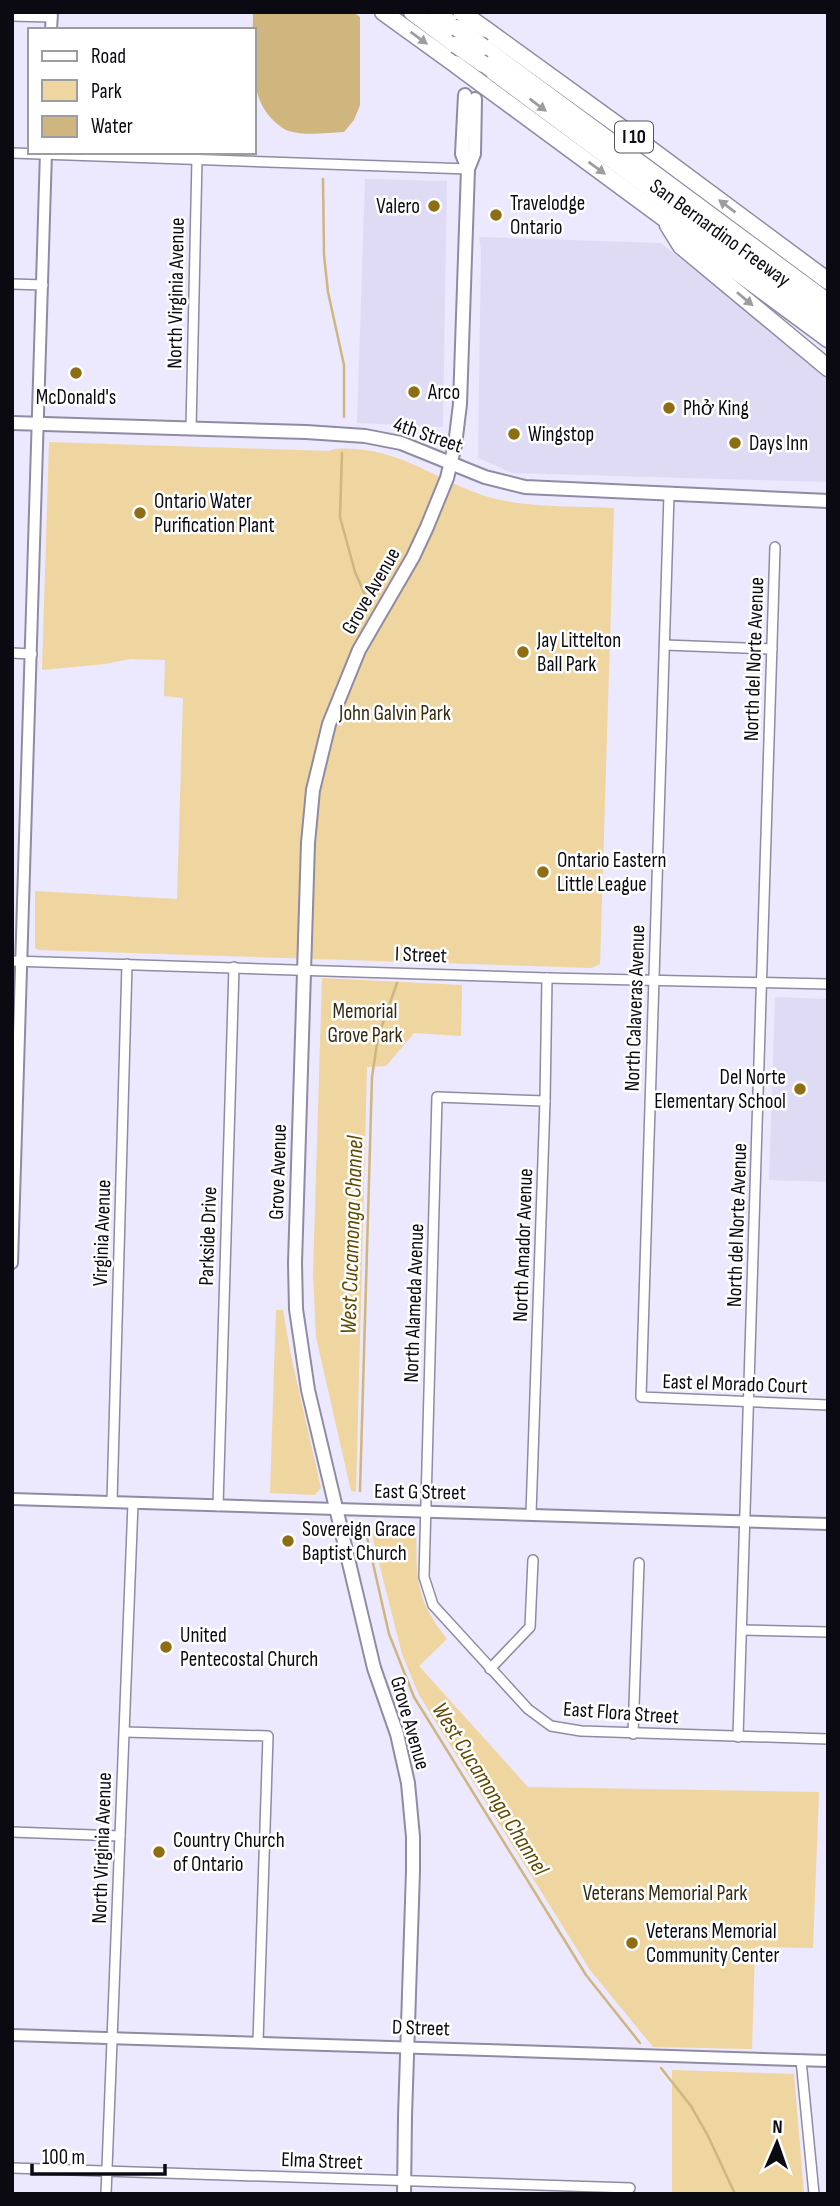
<svg xmlns="http://www.w3.org/2000/svg" width="840" height="2206" viewBox="0 0 840 2206" font-family="'Sofia Sans Condensed',sans-serif">
  <rect width="100%" height="100%" fill="#ece8fd"/>
  <g fill="#dfdbf5">
    <polygon points="365,179 447,181 443,427 357,423"/>
    <polygon points="479,237 661,243 828,377 828,482 512,473 478,458 481,250"/>
    <polygon points="775,997 828,999 828,1182 769,1180"/>
  </g>
  <g fill="#efd59f">
    <path d="M49,442L329,451C338,447 346,449 355,449C408,452 447,487 496,499C534,508 575,506 614,508L600,964L591,968L38,950L35,948V891L177,899L183,698L164,696L165,660L130,659L105,664L42,670Z"/>
    <polygon points="322,978 462,985 461,1036 414,1033 386,1066 367,1067 356,1492 351,1491 316,1337 313,1274"/>
    <polygon points="276,1310 283,1310 291,1356 321,1488 315,1495 270,1493"/>
    <path d="M370,1527L416,1531C417,1581 415,1598 447,1639L419,1666L528,1787L819,1792L813,1948L755,1947L752,2049L653,2047L590,1970L419,1695L402,1654Z"/>
    <polygon points="672,2070 794,2074 804,2194 672,2194"/>
  </g>
  <path fill="#cfb67f" d="M253,12H353L360,17V105L354,120L344,132C327,133 305,136 289,131C284,130 279,125 275,122C246,97 253,46 253,12Z"/>
  <g fill="none" stroke-linecap="round" stroke-linejoin="round">
    <g stroke="#cfb67f" stroke-width="2.5">
      <polyline points="323,179 324,255 328,292 344,365 344,417"/>
      <polyline points="342,453 340,517 355,572 367,599"/>
      <polyline points="360,1491 372,1077 378,1037 397,983"/>
      <polyline points="365,1528 389,1634 414,1697 586,1975 640,2043"/>
      <polyline points="661,2068 691,2106 708,2136 735,2194"/>
    </g>
    <defs>
      <g id="minor">
        <polyline points="12,16 52,17"/>
        <polyline points="12,153 468,169"/>
        <polyline points="12,284 43,285"/>
        <polyline points="191,429 197,159"/>
        <polyline points="669,494 641,1397 828,1405"/>
        <polyline points="665,645 772,649"/>
        <polyline points="12,653 32,654"/>
        <polyline points="12,961 547,978 828,984"/>
        <polyline points="545,1101 437,1097 424,1577 433,1605 528,1709 551,1726 581,1731 828,1739"/>
        <polyline points="112,1502 127,964"/>
        <polyline points="218,1506 234,967"/>
        <polyline points="531,1514 545,1101 547,978"/>
        <polyline points="743,1630 828,1632"/>
        <polyline points="490,1669 530,1627 533,1560"/>
        <polyline points="125,1732 268,1736 258,2042"/>
        <polyline points="633,1734 639,1563"/>
        <polyline points="738,1737 775,547"/>
        <polyline points="12,1832 120,1836"/>
        <polyline points="801,2060 814,2194"/>
        <polyline points="12,2168 630,2188"/>
        <polyline points="106,2194 133,1503"/>
      </g>
      <g id="tertiary">
        <polyline points="51,30 52,12"/>
        <polyline points="12,1263 46,152"/>
        <polyline points="12,1499 828,1524"/>
        <polyline points="12,2035 828,2061"/>
      </g>
      <g id="secondary">
        <polyline points="465,95 462,154 468,169"/>
        <polyline points="12,423 306,432 365,436 401,443 485,477 525,487 828,501"/>
        <polyline points="404,2194 405,2117 413,1871 413,1837 408,1783 397,1734 374,1668 308,1390 296,1309 295,1263 308,843 313,790 329,724 359,650 413,557 427,527 447,478 455,445 460,404 468,169 474,154 475,99"/>
      </g>
      <g id="motorway">
        <polyline points="383,12 455,64"/>
        <polyline points="412,12 456,45"/>
        <polyline points="436,12 457,28"/>
        <polyline points="485,29 634,137 828,281"/>
        <polyline points="483,47 828,302"/>
        <polyline points="483,64 828,321"/>
        <polyline points="482,84 828,339"/>
        <polyline points="668,225 681,246 828,368"/>
      </g>
    </defs>
    <use href="#minor" stroke="#8f8ba3" stroke-width="12"/>
    <use href="#tertiary" stroke="#8f8ba3" stroke-width="14"/>
    <use href="#secondary" stroke="#8f8ba3" stroke-width="16"/>
    <use href="#motorway" stroke="#8f8ba3" stroke-width="19"/>
    <use href="#minor" stroke="#fff" stroke-width="9"/>
    <use href="#tertiary" stroke="#fff" stroke-width="10"/>
    <use href="#secondary" stroke="#fff" stroke-width="12"/>
    <use href="#motorway" stroke="#fff" stroke-width="16"/>
    <defs>
      <g id="motorway-bridge">
        <polyline points="461,12 485,29"/>
        <polyline points="457,28 483,47"/>
        <polyline points="456,45 483,64"/>
        <polyline points="455,64 482,84"/>
      </g>
    </defs>
    <use href="#motorway-bridge" stroke="#8f8ba3" stroke-width="19" stroke-linecap="butt"/>
    <use href="#motorway-bridge" stroke="#fff" stroke-width="16"/>
  </g>
  <defs><path id="oneway-solid" d="M-6-.8H1V-3.2L6.5 0L1 3.2V.8H-6Z" transform="scale(1.75)"/></defs>
  <g fill="#9d9da0">
    <use href="#oneway-solid" transform="translate(419 38) rotate(36)"/>
    <use href="#oneway-solid" transform="translate(538 105) rotate(37)"/>
    <use href="#oneway-solid" transform="translate(597 168) rotate(36)"/>
    <use href="#oneway-solid" transform="translate(727 206) rotate(-143)"/>
    <use href="#oneway-solid" transform="translate(745 299) rotate(40)"/>
  </g>
  <g fill="#8f6d12" stroke="#fff" stroke-width="2.5">
    <circle cx="434" cy="206" r="7"/>
    <circle cx="496" cy="215" r="7"/>
    <circle cx="76" cy="373" r="7"/>
    <circle cx="414" cy="392" r="7"/>
    <circle cx="669" cy="408" r="7"/>
    <circle cx="514" cy="434" r="7"/>
    <circle cx="735" cy="443" r="7"/>
    <circle cx="140" cy="513" r="7"/>
    <circle cx="523" cy="652" r="7"/>
    <circle cx="543" cy="872" r="7"/>
    <circle cx="800" cy="1089" r="7"/>
    <circle cx="288" cy="1541" r="7"/>
    <circle cx="166" cy="1647" r="7"/>
    <circle cx="159" cy="1852" r="7"/>
    <circle cx="632" cy="1943" r="7"/>
  </g>
  <g text-anchor="middle" dominant-baseline="central" stroke-width="5" stroke-linejoin="round" paint-order="stroke">
    <rect fill="#fff" stroke="#545459" stroke-width="2" x="615" y="121.5" width="38" height="31" rx="5"/>
    <g font-size="19" font-weight="bold" fill="#0b0a12">
      <text x="634" y="137">I 10</text>
    </g>
    <g font-size="21" fill="#0b0a12" stroke="#fff" text-anchor="start">
      <text x="510" y="203">Travelodge<tspan x="510" dy="24">Ontario</tspan></text>
      <text x="420" y="206" text-anchor="end">Valero</text>
      <text x="428" y="392">Arco</text>
      <text x="76" y="397" text-anchor="middle">McDonald's</text>
      <text x="683" y="408">Phở King</text>
      <text x="528" y="434">Wingstop</text>
      <text x="749" y="443">Days Inn</text>
      <text x="154" y="501">Ontario Water<tspan x="154" dy="24">Purification Plant</tspan></text>
      <text x="537" y="640">Jay Littelton<tspan x="537" dy="24">Ball Park</tspan></text>
      <text x="557" y="860">Ontario Eastern<tspan x="557" dy="24">Little League</tspan></text>
      <text x="786" y="1077" text-anchor="end">Del Norte<tspan x="786" dy="24">Elementary School</tspan></text>
      <text x="302" y="1529">Sovereign Grace<tspan x="302" dy="24">Baptist Church</tspan></text>
      <text x="180" y="1635">United<tspan x="180" dy="24">Pentecostal Church</tspan></text>
      <text x="173" y="1840">Country Church<tspan x="173" dy="24">of Ontario</tspan></text>
      <text x="646" y="1931">Veterans Memorial<tspan x="646" dy="24">Community Center</tspan></text>
    </g>
    <g font-size="21" fill="#0b0a12" stroke="#fff">
      <text transform="translate(720 233) rotate(36)">San Bernardino Freeway</text>
      <text transform="translate(176 293) rotate(-89)">North Virginia Avenue</text>
      <text transform="translate(428 435) rotate(19)">4th Street</text>
      <text transform="translate(371 591) rotate(-60)">Grove Avenue</text>
      <text transform="translate(754 659) rotate(-88)">North del Norte Avenue</text>
      <text transform="translate(421 955) rotate(2)">I Street</text>
      <text transform="translate(635 1008) rotate(-88)">North Calaveras Avenue</text>
      <text transform="translate(278 1172) rotate(-88)">Grove Avenue</text>
      <text transform="translate(737 1225) rotate(-88)">North del Norte Avenue</text>
      <text transform="translate(102 1233) rotate(-88)">Virginia Avenue</text>
      <text transform="translate(208 1236) rotate(-88)">Parkside Drive</text>
      <text transform="translate(523 1245) rotate(-88)">North Amador Avenue</text>
      <text transform="translate(414 1303) rotate(-88)">North Alameda Avenue</text>
      <text transform="translate(735 1384) rotate(2)">East el Morado Court</text>
      <text transform="translate(420 1492) rotate(1)">East G Street</text>
      <text transform="translate(621 1713) rotate(4)">East Flora Street</text>
      <text transform="translate(410 1723) rotate(74)">Grove Avenue</text>
      <text transform="translate(102 1848) rotate(-88)">North Virginia Avenue</text>
      <text transform="translate(421 2028) rotate(2)">D Street</text>
      <text transform="translate(322 2161) rotate(2)">Elma Street</text>
    </g>
    <g font-size="21" fill="#362b11" stroke="#fff">
      <text x="395" y="713">John Galvin Park</text>
      <text x="365" y="1011">Memorial<tspan x="365" dy="24">Grove Park</tspan></text>
      <text x="665" y="1893">Veterans Memorial Park</text>
    </g>
    <g font-size="23" font-style="italic" fill="#624901" stroke="#fff">
      <text transform="translate(352 1235) rotate(-88)">West Cucamonga Channel</text>
      <text transform="translate(490 1789) rotate(58)">West Cucamonga Channel</text>
    </g>
  </g>
  <rect width="840" height="2206" fill="none" stroke="#0b0a12" stroke-width="28"/>
  <rect x="28" y="28" width="228" height="126" fill="#ffffff" stroke="#9d9da0" stroke-width="2"/>
  <rect x="42" y="51" width="35" height="10" fill="#ffffff" stroke="#9d9da0" stroke-width="2"/>
  <text x="91" y="63" font-size="21" fill="#0b0a12">Road</text>
  <rect x="42" y="80" width="35" height="21" fill="#efd59f" stroke="#9d9da0" stroke-width="2"/>
  <text x="91" y="98" font-size="21" fill="#0b0a12">Park</text>
  <rect x="42" y="116" width="35" height="21" fill="#cfb67f" stroke="#9d9da0" stroke-width="2"/>
  <text x="91" y="133" font-size="21" fill="#0b0a12">Water</text>
  <g transform="translate(777 2143) rotate(2)" stroke="#ffffff" stroke-width="5" paint-order="stroke">
  <path d="M0-5L12 26L0 18L-12 26Z" fill="#0b0a12"/>
  <text y="-10" font-size="19" font-weight="bold" text-anchor="middle" fill="#0b0a12">N</text>
  </g>
  <path d="M32 2164v10h133v-10" fill="none" stroke="#0b0a12" stroke-width="3.5"/>
  <text x="42" y="2164" font-size="21" fill="#0b0a12" stroke="#ffffff" stroke-width="5" paint-order="stroke">100 m</text>
</svg>
